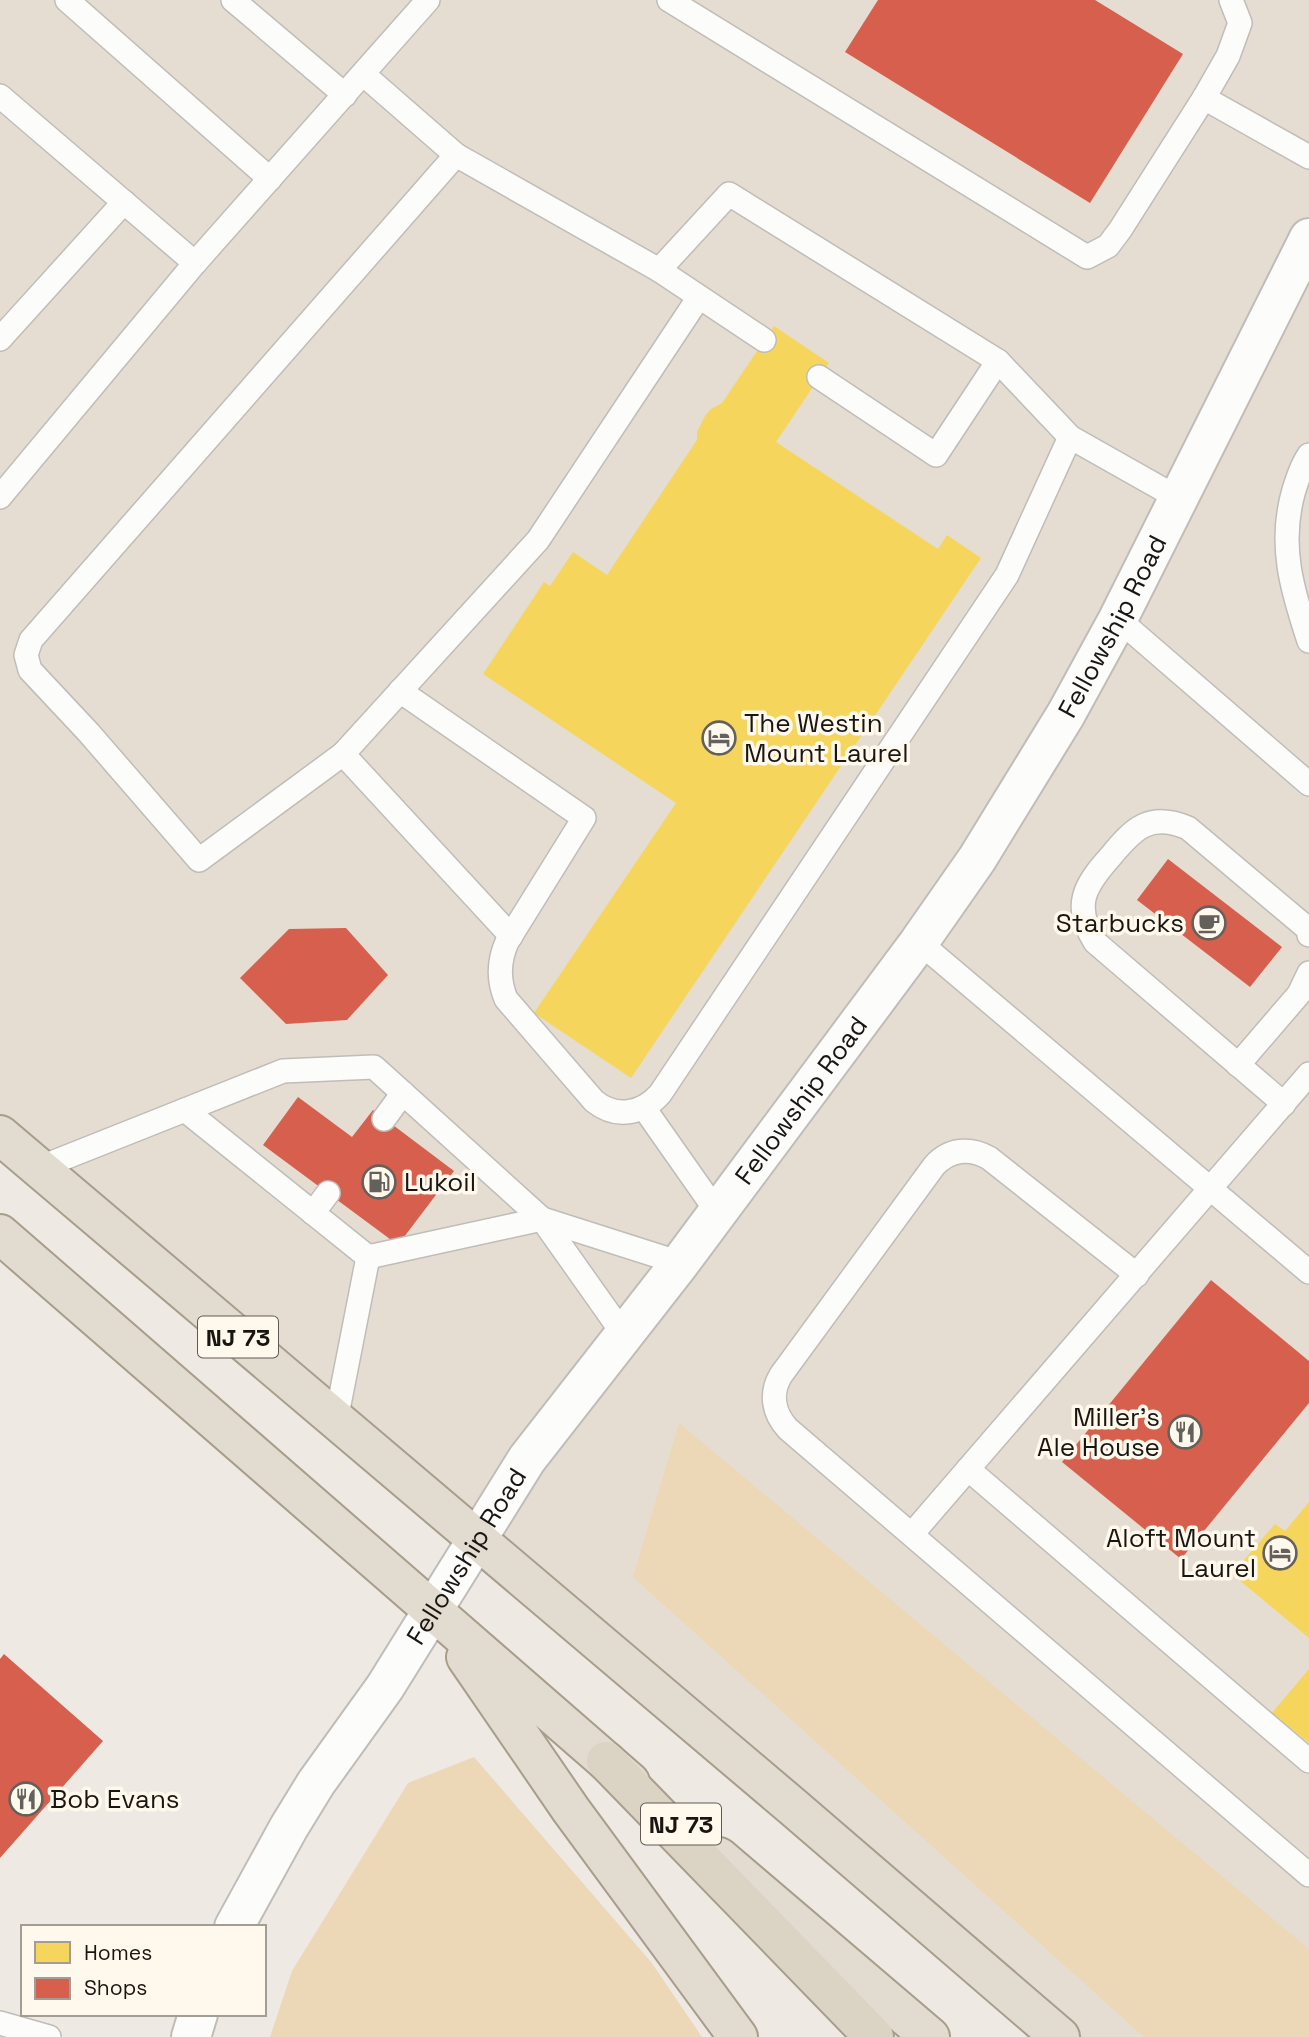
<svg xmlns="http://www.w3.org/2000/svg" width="1309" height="2037" viewBox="0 0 1309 2037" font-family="'Space Grotesk',sans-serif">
  <rect width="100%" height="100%" fill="#eee9e3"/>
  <polygon fill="#e5ddd1" points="0,0 1309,0 1309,2037 1060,2037 0,1135"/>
  <g fill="#ecd7b6">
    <polygon points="679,1423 1309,1949 1309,2037 1144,2037 633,1577"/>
    <polygon points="474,1757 651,1962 702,2037 270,2037 292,1971 408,1783"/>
  </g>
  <g fill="#f6d55c">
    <polygon points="774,326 829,363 776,442 938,549 947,535 981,558 631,1078 534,1013 676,803 483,674 544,582 550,586 573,552 607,575 697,440 697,432 705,416 711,409 722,403"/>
    <polygon points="1309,1502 1309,1638 1232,1574 1275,1524 1285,1531"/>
    <polygon points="1309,1669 1309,1743 1272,1713"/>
  </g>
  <g fill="#d6604d">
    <polygon points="878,0 1095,0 1183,54 1090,203 845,52"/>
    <polygon points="1168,859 1282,947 1250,987 1137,900"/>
    <polygon points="346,928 388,975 347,1020 286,1024 240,978 289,929"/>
    <polygon points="298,1097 352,1137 373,1110 454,1171 398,1245 263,1145"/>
    <polygon points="1211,1280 1309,1361 1309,1403 1181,1559 1062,1462"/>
    <polygon points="4,1654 103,1741 0,1858 0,1659"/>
  </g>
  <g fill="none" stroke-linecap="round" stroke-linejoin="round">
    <defs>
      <g id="service">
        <polyline points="67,0 270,179"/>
        <polyline points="233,0 345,95"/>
        <polyline points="669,0 1087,257 1108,246 1120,230 1204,98 1228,56 1240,23 1231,0"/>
        <polyline points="363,74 456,155"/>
        <polyline points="0,96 195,263"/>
        <polyline points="1204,98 1309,157"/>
        <polyline points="659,270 764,340"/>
        <polyline points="0,339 124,202"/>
        <polyline points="819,377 936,455 998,361"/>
        <path d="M1309,455C1301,466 1298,478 1294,490C1278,544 1292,590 1309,641"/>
        <polyline points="0,497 195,263 428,0"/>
        <polyline points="1118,619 1309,784"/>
        <path d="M400,691L584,818L507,942C499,960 498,980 506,999L594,1101C616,1119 642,1114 660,1094L1007,575L1070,437"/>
        <polyline points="343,754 538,540 699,297"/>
        <polyline points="511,936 343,754 199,860 89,733 30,670 26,655 31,640 456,155 659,270 729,194 998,361 1070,437 1178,498"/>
        <polyline points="919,942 1309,1272"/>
        <polyline points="1238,1065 1299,994 1309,973"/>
        <path d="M1284,1104L1095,942C1072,905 1085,885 1111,856C1134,828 1150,812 1188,828L1308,929L1309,935"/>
        <polyline points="644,1108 717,1212"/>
        <polyline points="185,1110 283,1071 374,1067 542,1219 624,1335"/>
        <polyline points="384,1119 403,1093"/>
        <polyline points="39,1168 185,1110 368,1257 336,1420"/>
        <polyline points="313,1213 328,1193"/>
        <polyline points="368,1257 542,1219 680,1263"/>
        <path d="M1137,1275L989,1158C970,1147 949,1149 934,1166L781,1375C770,1393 773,1413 788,1429L1309,1875"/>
        <polyline points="968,1469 1309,1761"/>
        <polyline points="912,1534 1309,1074"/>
        <polyline points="0,2023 49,2037"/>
      </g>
      <g id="tertiary">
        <path id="s1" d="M234,1927L289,1827L316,1783L385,1687L527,1459L680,1263L919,942L977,859L1066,714L1118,619L1309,238"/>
        <polyline points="191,2037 198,2014"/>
      </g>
      <g id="trunk">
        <polyline points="0,1135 793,1807 1060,2037"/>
        <polyline points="0,1234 630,1782"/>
        <polyline points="466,1657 571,1810 738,2037"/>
        <polyline points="719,1857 930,2037"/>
      </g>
      <polyline id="motorway" points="606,1761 874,2037"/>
    </defs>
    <use href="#service" stroke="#c0bcb8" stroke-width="26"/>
    <use href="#tertiary" stroke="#c0bcb8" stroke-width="42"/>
    <use href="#trunk" stroke="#a79d8b" stroke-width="42"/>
    <use href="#motorway" stroke="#a79d8b" stroke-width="42"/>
    <use href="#service" stroke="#fcfcfb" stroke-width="23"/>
    <use href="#tertiary" stroke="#fcfcfb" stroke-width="38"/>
    <use href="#trunk" stroke="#e2dbcf" stroke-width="38"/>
    <use href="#motorway" stroke="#dbd3c4" stroke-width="38"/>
  </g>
  <defs>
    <symbol id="hotel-ring" viewBox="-11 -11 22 22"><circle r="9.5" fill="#fff8ec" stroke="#64605b" stroke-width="1.5"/><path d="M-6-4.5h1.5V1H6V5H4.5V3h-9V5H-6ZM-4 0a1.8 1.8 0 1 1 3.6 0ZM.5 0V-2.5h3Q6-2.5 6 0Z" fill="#64605b"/></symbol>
    <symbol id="cafe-ring" viewBox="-11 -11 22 22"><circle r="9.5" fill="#fff8ec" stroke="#64605b" stroke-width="1.5"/><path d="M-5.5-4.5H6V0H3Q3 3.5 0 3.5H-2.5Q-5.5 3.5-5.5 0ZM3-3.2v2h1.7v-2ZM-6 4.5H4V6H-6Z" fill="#64605b"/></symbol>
    <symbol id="fuel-ring" viewBox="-11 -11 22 22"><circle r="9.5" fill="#fff8ec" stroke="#64605b" stroke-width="1.5"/><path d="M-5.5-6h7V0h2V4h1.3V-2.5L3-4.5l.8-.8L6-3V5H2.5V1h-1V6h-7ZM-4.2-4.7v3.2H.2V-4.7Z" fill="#64605b"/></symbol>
    <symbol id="restaurant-ring" viewBox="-11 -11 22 22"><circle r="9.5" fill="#fff8ec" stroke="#64605b" stroke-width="1.5"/><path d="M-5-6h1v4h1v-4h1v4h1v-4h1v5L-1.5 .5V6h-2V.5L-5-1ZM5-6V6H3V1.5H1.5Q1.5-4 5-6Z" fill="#64605b"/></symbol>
  </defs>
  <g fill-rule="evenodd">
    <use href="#hotel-ring" x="700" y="719" width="38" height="38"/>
    <use href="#cafe-ring" x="1190" y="904" width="38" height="38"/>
    <use href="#fuel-ring" x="360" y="1163" width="38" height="38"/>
    <use href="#restaurant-ring" x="1166" y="1413" width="38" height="38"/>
    <use href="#hotel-ring" x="1261" y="1534" width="38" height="38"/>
    <use href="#restaurant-ring" x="7" y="1780" width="38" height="38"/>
  </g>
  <g text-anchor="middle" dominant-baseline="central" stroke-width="7" stroke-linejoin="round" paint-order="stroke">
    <g fill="#fff8ec" stroke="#5e5a53" stroke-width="2">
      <rect x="198" y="1316.5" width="80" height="41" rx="5"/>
      <rect x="641" y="1803.5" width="80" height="41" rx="5"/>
    </g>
    <g font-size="24" font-weight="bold" fill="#191612">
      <text x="238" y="1337">NJ 73</text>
      <text x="681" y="1824">NJ 73</text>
    </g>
    <g font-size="26" fill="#191612" stroke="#fff8ec">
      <text stroke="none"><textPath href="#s1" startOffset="1572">Fellowship Road</textPath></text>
      <text stroke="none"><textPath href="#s1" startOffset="1004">Fellowship Road</textPath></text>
      <text stroke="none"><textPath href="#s1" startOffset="438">Fellowship Road</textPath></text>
    </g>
    <g font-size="26" fill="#191612" stroke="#fff8ec" text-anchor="start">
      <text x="744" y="723">The Westin<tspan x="744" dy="30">Mount Laurel</tspan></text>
      <text x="1184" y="923" text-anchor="end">Starbucks</text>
      <text x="404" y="1182">Lukoil</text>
      <text x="1160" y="1417" text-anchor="end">Miller's<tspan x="1160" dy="30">Ale House</tspan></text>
      <text x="1256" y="1538" text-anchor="end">Aloft Mount<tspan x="1256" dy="30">Laurel</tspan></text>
      <text x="50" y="1799">Bob Evans</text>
    </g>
  </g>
  <rect x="21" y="1925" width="245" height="91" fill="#fff8ec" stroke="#a39e95" stroke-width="2"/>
  <rect x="35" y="1942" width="35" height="21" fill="#f6d55c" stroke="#a39e95" stroke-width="2"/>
  <text x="84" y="1960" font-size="21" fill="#191612">Homes</text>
  <rect x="35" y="1978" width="35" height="21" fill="#d6604d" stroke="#a39e95" stroke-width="2"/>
  <text x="84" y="1995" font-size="21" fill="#191612">Shops</text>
</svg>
